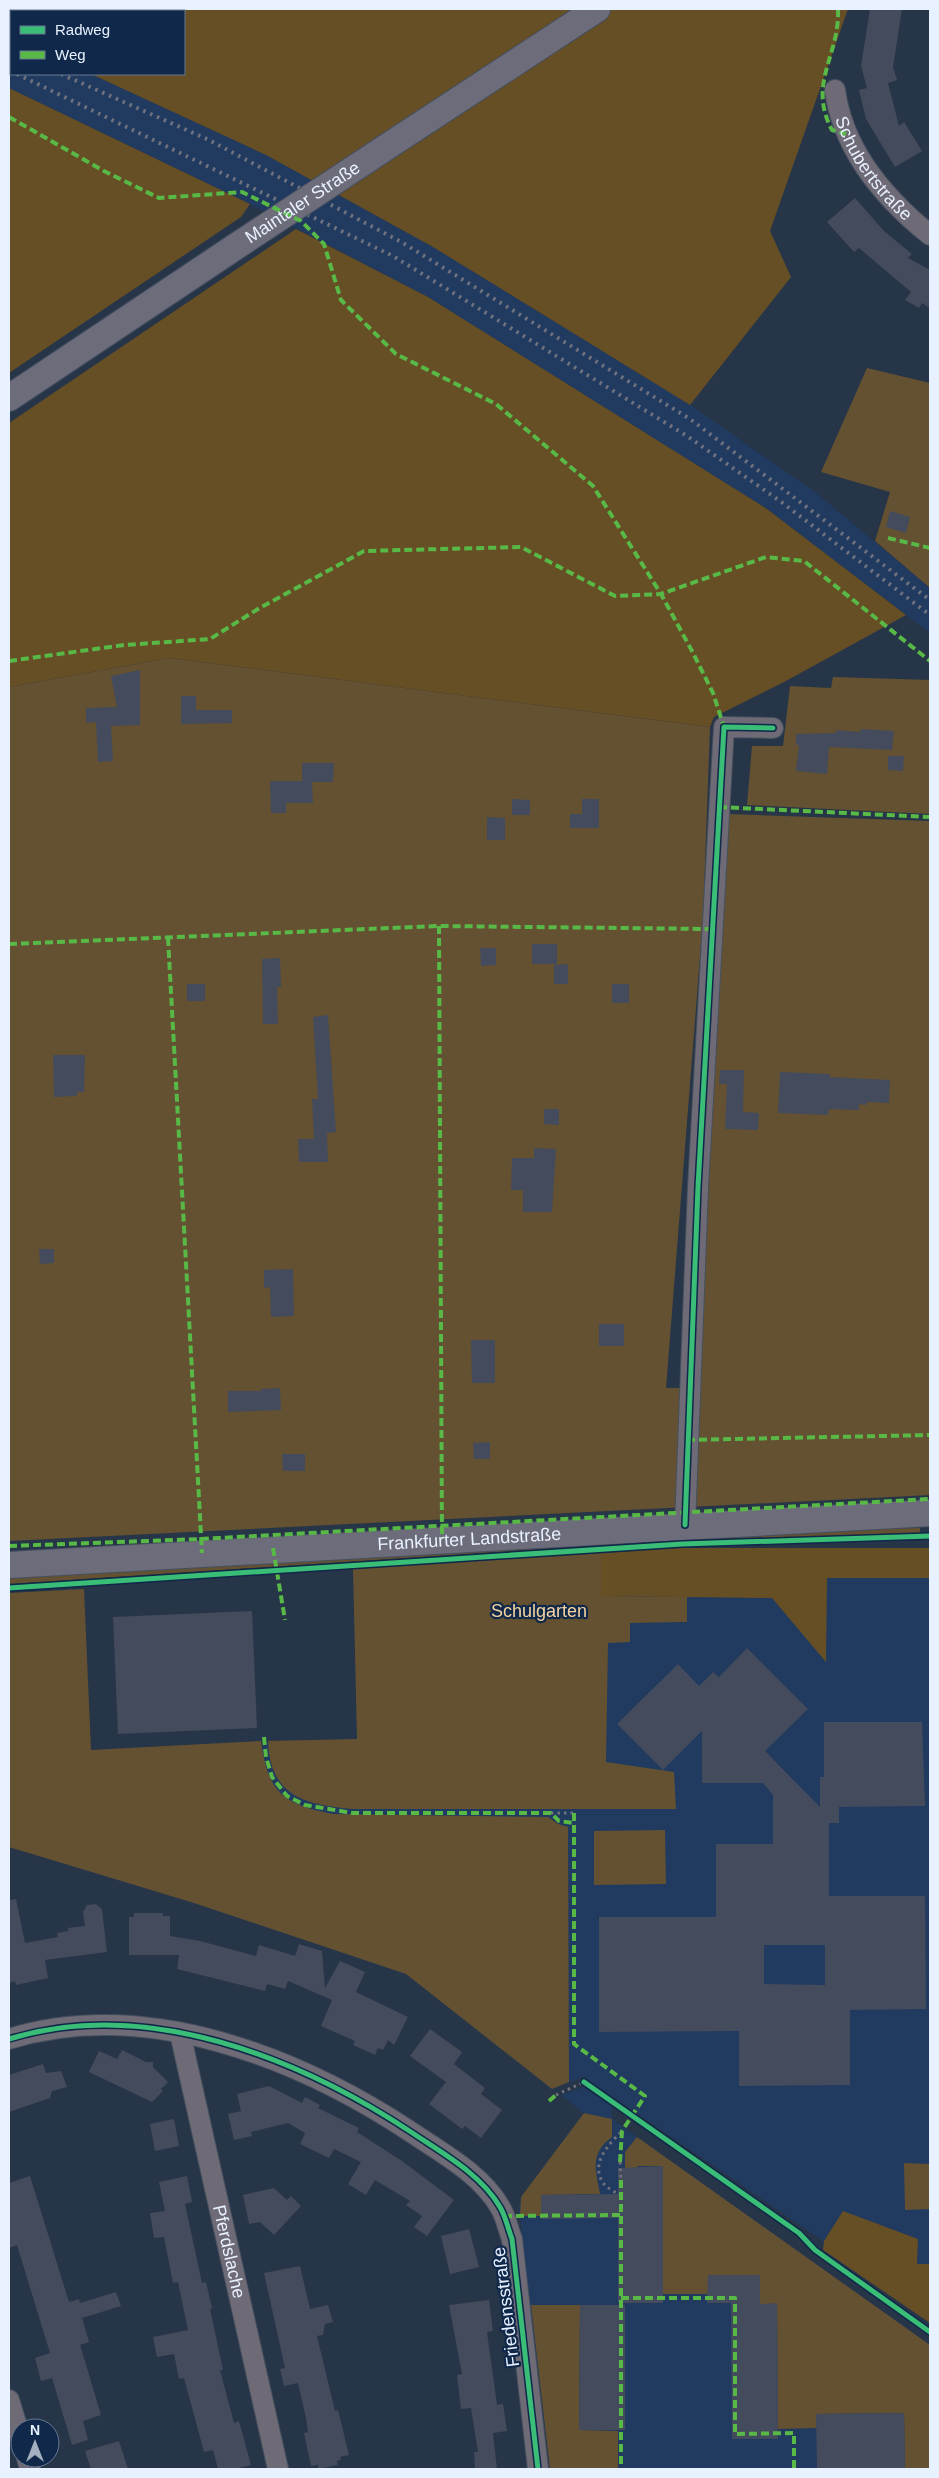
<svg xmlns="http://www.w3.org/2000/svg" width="939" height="2478" viewBox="0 0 939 2478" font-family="Helvetica,sans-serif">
  <rect width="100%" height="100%" fill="#273548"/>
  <g fill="#203a60">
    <polygon points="9,35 11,37 11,74 91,74 266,155 433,247 690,405 815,492 930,588 930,633 767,509 428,297 238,198 9,88"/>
    <polygon points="676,1548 930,1548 930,2323 823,2250 823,2241 584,2077 552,2089 406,1974 194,1903 96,1873 91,1750 357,1739 353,1569"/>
    <polygon points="583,2087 612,2106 612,2119 930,2345 930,2469 550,2469 519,2209 521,2197 584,2113 561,2095"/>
  </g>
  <g fill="#645131">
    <polygon points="867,368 930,383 930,588 875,541 890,492 821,472"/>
    <polygon points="169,658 710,727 703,919 666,1388 688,1388 727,814 930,821 930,1495 9,1541 9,687"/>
    <polygon points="833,677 930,680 930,814 747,805 752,746 783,746 790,686 831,688"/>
    <polygon points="920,1528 920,1534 681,1540 9,1584 9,1575 685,1532"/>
    <path d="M601,1553L602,1596L687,1597V1622L630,1623V1642L608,1643L606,1762L674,1772L676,1809H353C306,1805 270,1797 268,1741L357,1739L353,1569Z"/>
    <path d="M84,1589L91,1750L261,1741C268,1793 283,1804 333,1814L548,1817L558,1824L568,1827L569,2082L552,2089L406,1974L194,1903L9,1847V1593Z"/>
    <polygon points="665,1830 666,1884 594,1885 594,1831"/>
    <path d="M584,2113L612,2119V2137C589,2154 596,2170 600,2194L541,2195V2216H520L521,2197Z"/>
    <polygon points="637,2137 930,2345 930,2469 905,2469 904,2413 816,2414 817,2428 778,2429 777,2304 752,2304 752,2287 760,2287 760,2275 708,2275 708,2286 716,2287 716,2294 663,2294 663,2166 638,2166 638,2191 625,2191 625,2152"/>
    <polygon points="904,2163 930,2164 930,2209 905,2210"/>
    <polygon points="531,2305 580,2305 579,2430 618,2431 618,2469 550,2469"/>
  </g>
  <g fill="#664e25">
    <polygon points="9,9 848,9 770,231 791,277 690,405 433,247 266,155 91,74 184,74 184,11 11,11 11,37 9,35"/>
    <polygon points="9,88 250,204 241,217 9,373"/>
    <polygon points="296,229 428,297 767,509 906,615 786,681 714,717 710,727 169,658 9,687 9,423"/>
    <polygon points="676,1548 930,1548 930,1578 827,1578 826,1662 772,1598 601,1596 601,1553"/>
    <polygon points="843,2211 918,2239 917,2264 930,2264 930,2323 823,2250 824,2241"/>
  </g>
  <g fill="#444b5c" fill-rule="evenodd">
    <polygon points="870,9 902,9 893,67 897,80 888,83 899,126 904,122 922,151 895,167 866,119 859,90 867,88 861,66"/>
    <polygon points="855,198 884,231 912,254 908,258 930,270 930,308 922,303 919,308 905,300 911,292 859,248 854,252 827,222"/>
    <polygon points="890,511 910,517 906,533 886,527"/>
    <polygon points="140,670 140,725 111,726 113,761 98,762 96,722 86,723 86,708 117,707 111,676"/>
    <polygon points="181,696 196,696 196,710 232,710 232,723 181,724"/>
    <polygon points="861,729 894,731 892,750 829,747 827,774 796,771 799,745 796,745 796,734 836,733 836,730 860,732"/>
    <polygon points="888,756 904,756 903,771 888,770"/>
    <polygon points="302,763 334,763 333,782 312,782 313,803 286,803 286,813 271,813 270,781 302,781"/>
    <polygon points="512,799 530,800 530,815 512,815"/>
    <polygon points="582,799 599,799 599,828 570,828 570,814 582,814"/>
    <polygon points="487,817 505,818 505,840 487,840"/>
    <rect x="532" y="944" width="25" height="20"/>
    <polygon points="480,948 496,948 496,965 481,966"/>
    <polygon points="280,958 281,987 277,987 278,1024 263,1024 262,959"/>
    <polygon points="568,964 568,984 554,984 554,965"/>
    <rect x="187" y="984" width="18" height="17"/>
    <rect x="612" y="984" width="17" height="19"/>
    <polygon points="328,1015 336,1132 327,1133 328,1162 299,1162 298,1139 314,1139 312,1099 318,1099 313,1017"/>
    <polygon points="53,1055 85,1055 84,1092 77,1092 77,1096 54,1097"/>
    <polygon points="720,1070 744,1070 743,1112 759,1113 758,1130 725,1129 727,1084 719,1084"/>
    <polygon points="780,1072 830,1074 830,1077 890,1080 889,1103 867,1102 866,1105 859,1104 859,1110 829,1109 828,1115 778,1113"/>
    <polygon points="544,1109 559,1109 559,1125 544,1124"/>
    <polygon points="534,1148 556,1149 552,1212 523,1212 523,1190 511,1190 512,1158 534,1158"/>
    <polygon points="39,1249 54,1249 54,1263 40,1264"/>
    <polygon points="293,1269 294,1316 271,1317 270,1287 264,1288 264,1270"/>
    <rect x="599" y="1324" width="25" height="22"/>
    <polygon points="471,1340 495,1340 495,1383 472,1383"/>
    <polygon points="280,1388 281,1410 228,1412 228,1391 261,1391 261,1389"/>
    <polygon points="490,1442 490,1459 474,1459 473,1443"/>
    <polygon points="282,1454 305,1454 305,1471 283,1471"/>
    <polygon points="252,1611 257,1728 118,1734 113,1617"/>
    <path d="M747,1648L808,1709L765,1751L820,1807V1777H824V1722H922L925,1806L839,1807V1823H829V1896H925L926,2009L850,2010V2085L739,2086V2031L599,2032V1917H716V1844H773V1795L763,1783H702V1731L663,1770L617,1724L678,1664L699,1686L713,1672L719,1677ZM764,1945H825V1985L764,1984Z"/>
    <polygon points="16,1899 25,1943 58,1937 57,1933 68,1931 68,1928 85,1926 83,1912 87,1905 96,1904 102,1909 107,1952 45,1960 48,1978 16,1985 15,1981 9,1983 9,1900"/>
    <polygon points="134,1913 163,1913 163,1916 170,1916 170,1936 200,1941 256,1956 259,1945 295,1956 299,1944 322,1951 325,1988 340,1961 365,1972 356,1992 408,2017 394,2045 388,2040 383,2050 378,2048 375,2055 353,2045 355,2041 321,2026 332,2000 288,1981 285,1989 267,1984 265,1991 177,1969 179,1955 129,1955 129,1917 134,1917"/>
    <polygon points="430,2029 462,2052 454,2064 485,2088 481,2094 502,2110 481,2138 465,2126 462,2129 429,2104 446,2082 410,2056"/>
    <polygon points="122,2050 146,2062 153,2062 153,2067 168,2082 161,2089 163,2091 152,2102 89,2072 99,2051 117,2059"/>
    <polygon points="43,2064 46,2073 61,2071 67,2087 52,2091 50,2098 9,2112 9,2075"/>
    <polygon points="269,2086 302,2103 305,2097 320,2105 318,2108 359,2128 357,2132 402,2161 454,2200 427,2236 414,2227 422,2216 406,2205 410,2201 375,2180 366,2195 348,2184 361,2162 334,2149 329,2158 300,2144 305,2133 288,2123 251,2132 252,2136 234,2140 228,2114 241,2111 237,2094"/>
    <polygon points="174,2119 179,2146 155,2151 150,2124"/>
    <polygon points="663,2166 663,2303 618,2303 618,2218 541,2219 541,2195 618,2194 618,2168"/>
    <polygon points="30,2176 69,2302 79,2299 80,2303 116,2292 121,2306 82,2318 89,2342 80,2345 81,2348 101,2415 83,2421 88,2440 72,2445 52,2378 41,2381 35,2358 50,2353 17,2245 9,2248 9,2183"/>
    <polygon points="187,2176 192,2202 185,2204 202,2283 206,2282 212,2308 210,2309 223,2370 220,2370 234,2423 239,2421 251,2465 235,2469 218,2469 213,2450 204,2452 184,2378 179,2379 174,2354 157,2357 153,2337 188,2330 178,2282 173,2283 164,2237 154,2238 150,2213 165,2211 159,2182"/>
    <polygon points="274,2188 287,2200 291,2196 301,2206 274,2235 260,2222 249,2224 243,2195"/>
    <polygon points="469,2229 479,2267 450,2274 441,2236"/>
    <polygon points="300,2266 310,2309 328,2305 333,2322 325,2324 323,2335 317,2336 335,2411 338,2410 349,2455 340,2457 341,2460 337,2461 338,2465 318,2469 318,2465 311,2466 304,2433 308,2432 306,2418 298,2383 284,2386 280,2369 285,2368 264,2273"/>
    <polygon points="708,2275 760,2275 760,2304 777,2303 778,2439 732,2439 731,2303 707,2303"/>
    <polygon points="489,2300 493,2331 487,2332 497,2405 503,2404 507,2431 493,2433 497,2469 475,2469 474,2452 478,2452 471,2408 461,2409 457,2375 462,2374 449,2305"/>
    <polygon points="580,2305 625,2305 625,2430 579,2430"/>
    <polygon points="904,2413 905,2469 817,2469 816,2414"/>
    <polygon points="119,2441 128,2469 91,2469 85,2451"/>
  </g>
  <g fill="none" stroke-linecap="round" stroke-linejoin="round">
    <defs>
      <g id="minor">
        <path id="s1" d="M835,90C843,151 884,198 930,235"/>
        <polyline points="685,1525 698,1187 724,727 773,728"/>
        <path id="s2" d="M180,2033L278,2469"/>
        <path d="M9,2039C146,1997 297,2057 411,2132C442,2153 481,2174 500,2207C506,2217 508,2229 512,2239L538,2469"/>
        <polyline points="9,2400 20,2436"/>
        <polyline points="27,2458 30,2469"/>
      </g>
      <g id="major">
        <polyline points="385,148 597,9"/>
        <polyline points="9,398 235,247"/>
        <path id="s3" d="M9,1565L930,1513"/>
      </g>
    </defs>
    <use href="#minor" stroke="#45505f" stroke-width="22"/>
    <use href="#major" stroke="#45505f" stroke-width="28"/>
    <g stroke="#71717c" stroke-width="3" stroke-dasharray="2.5 4" stroke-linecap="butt">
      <polyline points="551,1813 574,1813"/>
      <polyline points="556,2095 584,2082"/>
      <polyline points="620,2162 621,2180"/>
      <path d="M621,2196C616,2192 608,2189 604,2184C589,2164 609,2144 622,2131"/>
    </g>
    <use href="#minor" stroke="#6f6b76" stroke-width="20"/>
    <use href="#major" stroke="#6d6c7b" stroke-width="26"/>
    <g stroke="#6f717e" stroke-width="4" stroke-dasharray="2.5 5" stroke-linecap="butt">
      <polyline points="9,50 11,51"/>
      <polyline points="17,74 393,256 687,436 780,501 930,615"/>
      <polyline points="61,74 209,140 403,243 690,419 930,600"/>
    </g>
    <defs>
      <g id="major-bridge">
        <path id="s4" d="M235,247L385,148"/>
      </g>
    </defs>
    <use href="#major-bridge" stroke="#45505f" stroke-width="28" stroke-linecap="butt"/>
    <use href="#major-bridge" stroke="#6d6c7b" stroke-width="26"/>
    <g stroke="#58b947" stroke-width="4" stroke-dasharray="8 4" stroke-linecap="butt">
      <path d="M838,9C840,56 807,83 832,130L846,134"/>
      <polyline points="9,117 104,171 159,198 242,192 301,221 324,244 341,300 396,354 496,404 593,486 661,594 692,651 713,693 724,727"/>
      <polyline points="888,538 930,548"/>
      <polyline points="9,661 124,645 210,639 258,609 364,551 521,547 615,596 661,594 766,557 804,561 930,661"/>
      <polyline points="719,807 930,817"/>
      <polyline points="439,926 442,1539"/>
      <polyline points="168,938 202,1553"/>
      <polyline points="9,944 439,926 711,929"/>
      <polyline points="687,1440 930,1435"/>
      <polyline points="9,1546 201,1539 930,1499"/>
      <polyline points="273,1548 285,1620"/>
      <polyline points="264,1737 266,1757 272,1777 287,1796 305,1805 352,1813 551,1813 559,1821 574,1823"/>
      <polyline points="574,1813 574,2044 645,2096 622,2131 620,2162"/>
      <polyline points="549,2101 556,2095"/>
      <polyline points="621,2180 621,2469"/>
      <polyline points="504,2216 621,2215"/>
      <polyline points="621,2298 735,2298 735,2434 794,2433 794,2469"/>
    </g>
    <defs>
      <g id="cycleway">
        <polyline points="685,1525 698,1187 724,727 773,728"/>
        <polyline points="9,1588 682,1544 930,1536"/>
        <path d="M9,2039C146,1997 297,2057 411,2132C442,2153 481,2174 500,2207C506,2217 508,2229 512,2239L538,2469"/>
        <polyline points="584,2082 799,2233 815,2250 930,2332"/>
      </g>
    </defs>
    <use href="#cycleway" stroke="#102849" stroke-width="8"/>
    <use href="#cycleway" stroke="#3abd76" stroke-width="5"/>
  </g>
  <g text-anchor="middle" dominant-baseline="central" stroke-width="4.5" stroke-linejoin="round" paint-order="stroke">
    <g font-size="18" fill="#e8f1ff" stroke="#102849">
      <text stroke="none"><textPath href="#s1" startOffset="89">Schubertstraße</textPath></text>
      <text stroke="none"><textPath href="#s4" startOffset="81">Maintaler Straße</textPath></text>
      <text stroke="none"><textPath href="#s3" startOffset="461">Frankfurter Landstraße</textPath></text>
      <text stroke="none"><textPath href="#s2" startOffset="224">Pferdslache</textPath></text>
      <text transform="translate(506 2307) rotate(-97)">Friedensstraße</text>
    </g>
    <g font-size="18" fill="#f6d3a0" stroke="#102849">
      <text x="539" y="1611">Schulgarten</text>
    </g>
  </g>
  <rect width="939" height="2478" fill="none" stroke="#e8f1ff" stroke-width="20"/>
  <rect x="10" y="10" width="175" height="65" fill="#102849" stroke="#667892"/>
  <rect x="20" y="26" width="25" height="8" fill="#3abd76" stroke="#667892"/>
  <text x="55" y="35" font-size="15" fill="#e8f1ff">Radweg</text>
  <rect x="20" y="51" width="25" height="8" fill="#58b947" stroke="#667892"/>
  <text x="55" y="60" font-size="15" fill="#e8f1ff">Weg</text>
  <g transform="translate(35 2443)"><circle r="24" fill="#102849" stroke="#667892"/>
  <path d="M0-4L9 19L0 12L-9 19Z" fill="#a4afbf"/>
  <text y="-8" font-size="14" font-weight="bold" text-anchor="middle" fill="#e8f1ff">N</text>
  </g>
</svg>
